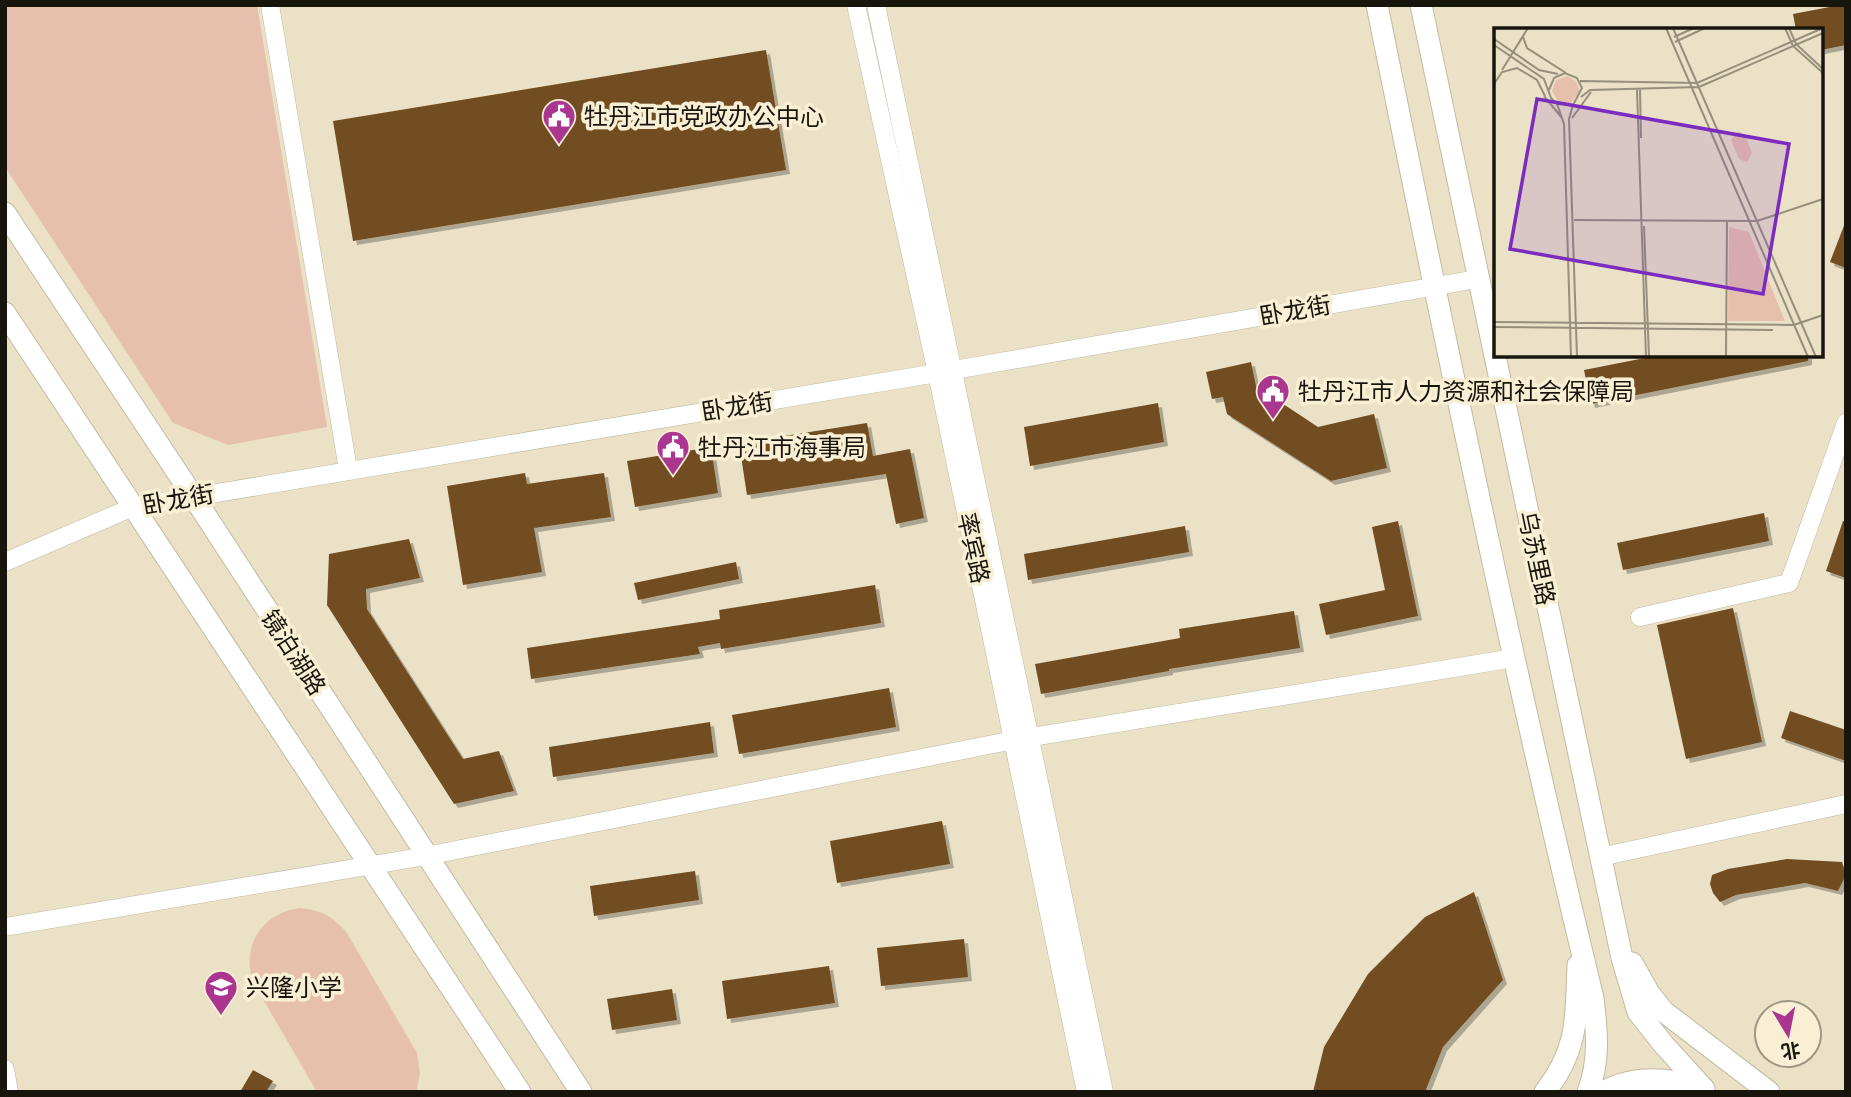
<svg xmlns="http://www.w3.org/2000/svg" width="1851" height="1097" viewBox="0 0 1851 1097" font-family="'Archivo Narrow','Noto Sans SC',sans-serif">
  <defs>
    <filter id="shadow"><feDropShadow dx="4" dy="4" stdDeviation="0" flood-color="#0004"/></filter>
  </defs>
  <rect width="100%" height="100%" fill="#eae1c7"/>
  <g fill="#e7c0ad">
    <polygon points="5,5 257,5 327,427 228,445 173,423 5,167"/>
    <path d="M300,908C321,910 334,917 347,933L417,1053L420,1074L416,1092H317L253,982C241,945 262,913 300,908Z"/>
  </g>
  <g fill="#724d21" filter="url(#shadow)">
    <polygon points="1840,5 1846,5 1846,45 1821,50 1821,30 1796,30 1793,14"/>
    <polygon points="766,50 786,170 353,241 333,121"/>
    <polygon points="1845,223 1846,224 1846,268 1830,262"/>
    <polygon points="1660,355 1808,355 1808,361 1591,404 1584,370"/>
    <polygon points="1251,362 1256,386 1318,427 1374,414 1387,468 1331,481 1227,414 1223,397 1212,399 1206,372"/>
    <polygon points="1158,403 1164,442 1030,466 1024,427"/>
    <polygon points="867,423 873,456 910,449 924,518 896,524 886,474 747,495 739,443"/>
    <polygon points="711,447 718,493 635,507 627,461"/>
    <polygon points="525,473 527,484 604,473 611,517 534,528 542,572 463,585 447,486"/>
    <polygon points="1764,513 1769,541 1623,570 1617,543"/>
    <polygon points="1398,521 1418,616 1326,635 1319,604 1385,590 1372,527"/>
    <polygon points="1843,521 1846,521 1846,578 1826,571"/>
    <polygon points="1185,526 1189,552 1028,580 1024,554"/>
    <polygon points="409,539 420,578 366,589 367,609 463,759 499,751 514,791 454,804 327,605 329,554"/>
    <polygon points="736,562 739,579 638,600 634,583"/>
    <polygon points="875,585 881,623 721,649 720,643 698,647 700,654 531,679 527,648 720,619 719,610"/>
    <polygon points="1733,608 1762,742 1686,759 1657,625"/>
    <polygon points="1294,611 1300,648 1169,669 1169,671 1041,694 1035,664 1180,638 1179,629"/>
    <polygon points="889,688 896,727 739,754 732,715"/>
    <polygon points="1790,711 1846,730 1846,761 1781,738"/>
    <polygon points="710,722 714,753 553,777 549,747"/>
    <polygon points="942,821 950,864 837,883 830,841"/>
    <polygon points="1787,859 1842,862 1846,875 1838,891 1805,883 1736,895 1720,902 1713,893 1710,884 1712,875 1728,869"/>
    <polygon points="695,871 699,900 594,916 590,886"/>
    <polygon points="1474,892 1503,980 1443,1047 1425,1092 1313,1092 1324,1047 1368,974 1425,917"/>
    <polygon points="964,939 968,977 881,986 877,948"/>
    <polygon points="829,966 835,1003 727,1019 722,981"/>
    <polygon points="672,989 677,1020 612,1030 607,999"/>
    <polygon points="253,1070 273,1081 266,1092 240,1092"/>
  </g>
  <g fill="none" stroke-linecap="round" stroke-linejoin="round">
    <defs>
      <g id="minor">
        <polyline points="270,5 348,469"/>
        <polyline points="856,5 937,373 1086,1092"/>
        <polyline points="876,5 1104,1092"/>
        <polyline points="5,562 133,507 937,373 1477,279"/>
        <polyline points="1640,617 1789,583 1846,423"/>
        <polyline points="1600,857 1846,804"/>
        <polyline points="5,927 426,856 1014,740 1514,658"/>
        <polyline points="5,1069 9,1092"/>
      </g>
      <g id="major">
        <path d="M1377,5C1444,337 1513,669 1593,998C1597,1032 1600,1060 1588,1092"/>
        <polyline points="1421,5 1622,958 1638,1012 1664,1045 1703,1088"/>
        <polyline points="5,213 193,496 581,1092"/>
        <polyline points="5,313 520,1092"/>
        <polyline points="1632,963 1649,993 1663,1011 1769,1092"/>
        <path d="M1545,1092C1579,1049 1576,1016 1578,965"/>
        <path d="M1603,1092C1635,1074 1671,1078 1704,1089"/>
      </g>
    </defs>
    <use href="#minor" stroke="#c2baa0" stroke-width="19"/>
    <use href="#major" stroke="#c2baa0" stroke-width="23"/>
    <use href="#minor" stroke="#fff" stroke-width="18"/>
    <use href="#major" stroke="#fff" stroke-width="21"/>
  </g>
  <defs>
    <symbol id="civic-pin" viewBox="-11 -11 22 30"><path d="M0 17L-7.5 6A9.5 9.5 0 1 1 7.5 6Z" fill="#aa3690" stroke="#f8efd4"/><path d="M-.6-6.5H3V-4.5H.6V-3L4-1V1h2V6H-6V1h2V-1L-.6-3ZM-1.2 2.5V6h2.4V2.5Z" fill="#fff"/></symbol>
    <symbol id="school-pin" viewBox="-11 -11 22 30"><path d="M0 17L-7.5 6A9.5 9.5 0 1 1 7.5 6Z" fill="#aa3690" stroke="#f8efd4"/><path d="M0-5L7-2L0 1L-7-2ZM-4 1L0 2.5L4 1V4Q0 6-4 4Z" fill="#fff"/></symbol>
  </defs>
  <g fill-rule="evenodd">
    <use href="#civic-pin" x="540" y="97" width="38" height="52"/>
    <use href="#civic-pin" x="1254" y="372" width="38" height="52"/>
    <use href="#civic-pin" x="654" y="428" width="38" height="52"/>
    <use href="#school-pin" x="202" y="968" width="38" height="52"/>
  </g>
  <g text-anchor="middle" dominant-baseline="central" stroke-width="7" stroke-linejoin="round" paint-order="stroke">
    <g font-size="24" fill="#18150c" stroke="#f8efd4" text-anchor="start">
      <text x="584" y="116">牡丹江市党政办公中心</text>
      <text x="1298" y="391">牡丹江市人力资源和社会保障局</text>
      <text x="698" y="447">牡丹江市海事局</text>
      <text x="246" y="987">兴隆小学</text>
    </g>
    <g font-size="24" fill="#18150c" stroke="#f8efd4">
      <text transform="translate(1295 310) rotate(-10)">卧龙街</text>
      <text transform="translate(737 406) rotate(-9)">卧龙街</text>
      <text transform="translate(178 499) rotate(-10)">卧龙街</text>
      <text transform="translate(974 548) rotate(78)">率宾路</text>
      <text transform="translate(1537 558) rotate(78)">乌苏里路</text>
      <text transform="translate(294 652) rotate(57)">镜泊湖路</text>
    </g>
  </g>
  <g transform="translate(1494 28)">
    <rect width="329" height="329" fill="#eae1c7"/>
    <path d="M73,48L82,53L86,63L76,76L65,75L58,63L62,52ZM244,103L251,107L258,125L253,134L245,131L237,112ZM235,199L255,204L291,293H234Z" fill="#e7c0ad"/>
    <path fill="none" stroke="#968f7c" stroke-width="2" d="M172,0L314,329M179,0L322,329M291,0L299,18L329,45M295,0L302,16L329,41M29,9L33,20L72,45M180,9L200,0M0,11L45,42L64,46M181,14L211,0M0,17L50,51L57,70L63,76L79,77L88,60L83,50L71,45L60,50L55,62M8,42L34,0M86,53L203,55L329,0M0,56L8,44L23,40L43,52L51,68M146,61L147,110M143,62L152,329M50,68L68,90M87,69L96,62L205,59L329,5M63,76L70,96L77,329M79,77L75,91L83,329M78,90L97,64M80,192L263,193L329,171M150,198L155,329M0,294L300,297L329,287M0,299L279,302M232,329L233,193"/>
    <path fill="#7b2cbf" fill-opacity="0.15" stroke="#7b2cbf" stroke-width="3.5" d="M43,71L295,116L269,266L16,221Z"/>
    <rect width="329" height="329" fill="none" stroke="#18150c" stroke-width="3.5"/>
  </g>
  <rect width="1851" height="1097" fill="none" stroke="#18150c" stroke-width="14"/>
  <g transform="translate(1788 1034) rotate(170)"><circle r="33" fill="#f8efd4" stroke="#9e9884" stroke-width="2"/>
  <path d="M0-5L12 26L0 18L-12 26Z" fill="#aa3690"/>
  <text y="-10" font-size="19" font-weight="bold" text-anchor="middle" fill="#18150c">北</text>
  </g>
</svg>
